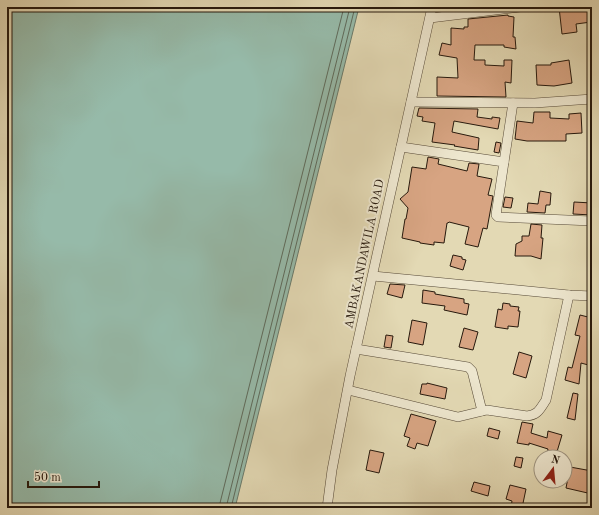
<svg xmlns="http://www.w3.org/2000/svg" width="599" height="515" viewBox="0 0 599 515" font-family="'Old Standard TT',serif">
  <rect width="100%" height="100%" fill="#e3d9b4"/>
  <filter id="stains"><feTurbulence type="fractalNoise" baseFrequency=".005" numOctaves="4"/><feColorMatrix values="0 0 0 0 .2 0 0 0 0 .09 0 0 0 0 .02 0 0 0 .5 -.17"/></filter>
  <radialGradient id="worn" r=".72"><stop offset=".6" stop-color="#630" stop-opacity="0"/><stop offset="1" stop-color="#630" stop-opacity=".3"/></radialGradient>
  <polygon fill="#96baa9" stroke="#6a7a6b" points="7,7 359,7 235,508 7,508"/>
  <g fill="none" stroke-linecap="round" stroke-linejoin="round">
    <g stroke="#5e6a5b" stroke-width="1">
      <polyline points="220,508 220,503 344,7"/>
      <polyline points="226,508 350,7"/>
      <polyline points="231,508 355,7"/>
    </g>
  </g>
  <g fill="#d7a482" stroke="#27190d">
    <polygon points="559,7 589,7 591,22 576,24 577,32 562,34"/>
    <polygon points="508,15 508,16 514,17 513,37 515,37 516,49 504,47 504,45 475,45 474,60 485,60 485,65 504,66 504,60 512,60 511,83 505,82 506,97 437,96 437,77 458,78 457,58 439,55 442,43 451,45 451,28 464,29 464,27 468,27 468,19"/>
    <polygon points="569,60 572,83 554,86 537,85 536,65 551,65 551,63"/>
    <polygon points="419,108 478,109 477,117 492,119 492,117 500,118 498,129 454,121 452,132 479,138 478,150 454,146 455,145 432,142 435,123 422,121 423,117 417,116"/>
    <polygon points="534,112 550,112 550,118 569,119 569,114 581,113 582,133 566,134 566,141 527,141 515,139 517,121 533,123"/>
    <polygon points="496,142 501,143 499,153 494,152"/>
    <polygon points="428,157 439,159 438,164 467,171 469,163 479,164 477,176 492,179 488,195 493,196 487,229 483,228 478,247 465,244 469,227 449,222 448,223 447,223 444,243 434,242 434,245 420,243 420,242 402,238 405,219 406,219 408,208 400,199 408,192 412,167 426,169"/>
    <polygon points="540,191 551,193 550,205 546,205 545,213 527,212 528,203 538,204"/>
    <polygon points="505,197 513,198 511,208 503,207"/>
    <polygon points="574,202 592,203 592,215 573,214"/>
    <polygon points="531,224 542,225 541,238 543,238 541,259 531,256 515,256 516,244 522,241 522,236 529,236"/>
    <polygon points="453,255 462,257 462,259 466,260 463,270 450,266"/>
    <polygon points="390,284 405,285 402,298 387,294"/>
    <polygon points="423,290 435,292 435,294 464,299 464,303 469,304 467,315 444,310 445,306 422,303"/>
    <polygon points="503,303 510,304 510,306 519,307 518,311 520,311 518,327 508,326 508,329 495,327 498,309 502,310"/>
    <polygon points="580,315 592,318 592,366 581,363 579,384 565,380 568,367 572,368 580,336 575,335"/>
    <polygon points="412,320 427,323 423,345 408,342"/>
    <polygon points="464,328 478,332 473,350 459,347"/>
    <polygon points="386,335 393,336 391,348 384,347"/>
    <polygon points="519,352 532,356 526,378 513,374"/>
    <polygon points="427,383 447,388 445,399 420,394 422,384 427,384"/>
    <polygon points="573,393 578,394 575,420 567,418"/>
    <polygon points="411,414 436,421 428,446 417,443 415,449 407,446 410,438 404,436"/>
    <polygon points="522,422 533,424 531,433 547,438 548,431 562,435 556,455 547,453 548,449 529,443 529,445 517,443"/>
    <polygon points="489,428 500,431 498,439 487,436"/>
    <polygon points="370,450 384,453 379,473 366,470"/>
    <polygon points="516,457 523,458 521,468 514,466"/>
    <polygon points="570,467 592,471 592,494 566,488"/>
    <polygon points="474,482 490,486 488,496 471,491"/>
    <polygon points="510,485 526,489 522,508 511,507 512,501 506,499"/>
  </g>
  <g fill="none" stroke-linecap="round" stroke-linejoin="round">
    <defs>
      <g id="street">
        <polyline points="430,18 520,7"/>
        <polyline points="411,102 535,103 592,99"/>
        <polyline points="401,147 504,162 496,215 498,217 592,221"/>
        <polyline points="504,162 513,103"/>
        <polyline points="373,276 569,295 592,296"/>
        <polyline points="356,349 468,367 472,371 482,411"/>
        <path d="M348,390L458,417L487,410L527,416C538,415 540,409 546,400L569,295"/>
        <polyline points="327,508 332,470 350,376 432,7"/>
      </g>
    </defs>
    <use href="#street" stroke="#564937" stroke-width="10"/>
    <use href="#street" stroke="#ede6ce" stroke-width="9"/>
  </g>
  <g text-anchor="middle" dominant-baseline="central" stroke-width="4" stroke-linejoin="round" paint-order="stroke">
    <g font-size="12" fill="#27190d" stroke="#ede6ce">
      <text transform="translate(365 254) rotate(-78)">AMBAKANDAWILA ROAD</text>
    </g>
  </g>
  <rect width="599" height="515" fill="none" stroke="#e3d9b4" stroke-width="24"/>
  <rect x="8" y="8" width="583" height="499" fill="none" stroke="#27190d" stroke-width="2"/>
  <rect x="12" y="12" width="575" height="491" fill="none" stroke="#27190d"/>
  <g transform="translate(553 469) rotate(16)"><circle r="19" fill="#ede6ce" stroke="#9e9481"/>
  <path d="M0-3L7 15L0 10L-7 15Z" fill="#8f2418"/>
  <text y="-6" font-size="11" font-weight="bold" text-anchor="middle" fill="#27190d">N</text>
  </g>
  <path d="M28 481v6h71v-6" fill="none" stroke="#27190d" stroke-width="2"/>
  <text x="34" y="481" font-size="12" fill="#27190d" stroke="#ede6ce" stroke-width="3" paint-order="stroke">50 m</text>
  <rect width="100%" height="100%" filter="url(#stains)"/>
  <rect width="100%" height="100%" fill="url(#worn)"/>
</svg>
